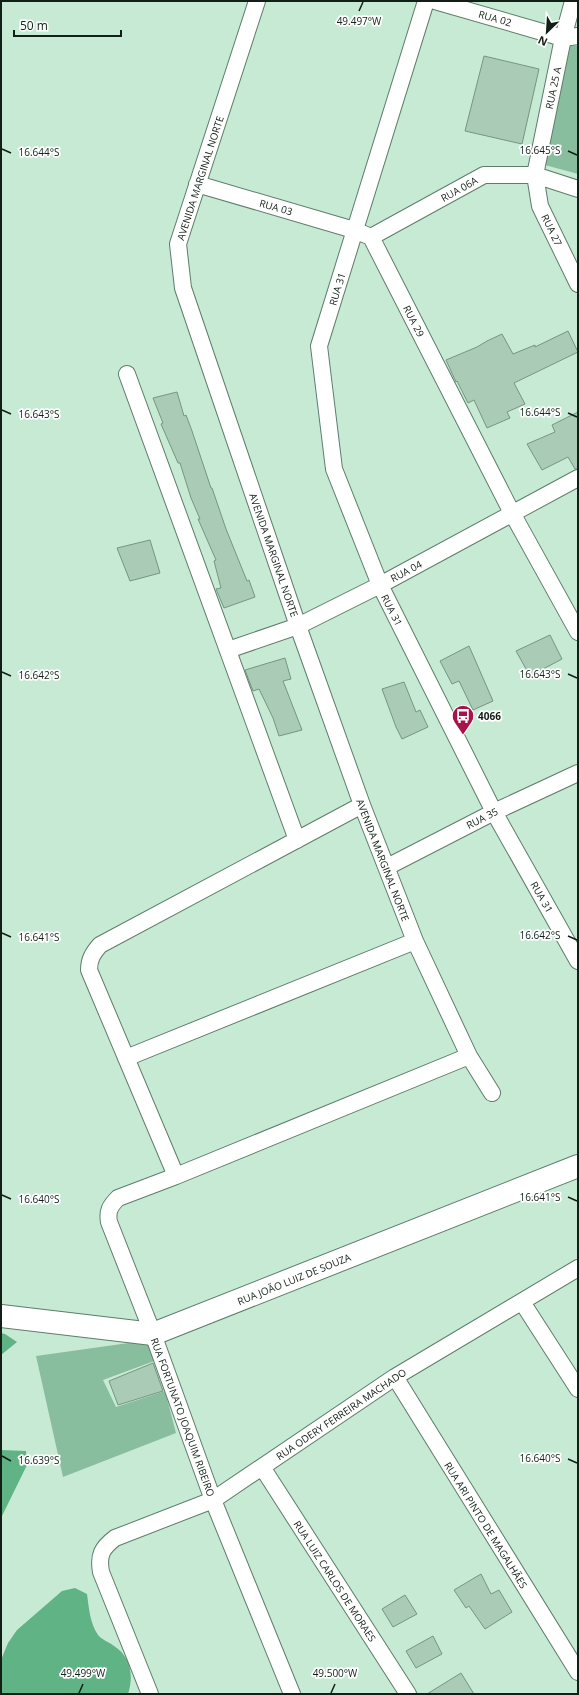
<svg xmlns="http://www.w3.org/2000/svg" width="579" height="1695" font-family="'Open Sans',sans-serif">
<style>
.green{fill:#88be9e}
.forest{fill:#5fb385}
.building{fill:#aaccb6;stroke:#759682}
.lines{fill:none;stroke-linecap:round;stroke-linejoin:round}
.street-casing{stroke:#5d7d6a;stroke-width:18}
.secondary-casing{stroke:#5d7d6a;stroke-width:24}
.street{stroke:#fff;stroke-width:16}
.secondary{stroke:#fff;stroke-width:22}
.ticks{fill:none;stroke:#121f17;stroke-width:1.5}
.labels{text-anchor:middle;dominant-baseline:central;stroke-width:3.5;stroke-linejoin:round;paint-order:stroke}
.street-label{font-size:10px;fill:#121f17;stroke:#fff}
.poi-label{font-size:10px;font-weight:bold;fill:#121f17;stroke:#fff;text-anchor:start}
.ticks-label{font-size:10px;text-anchor:middle;fill:#121f17;stroke:#fff;stroke-width:3.5;stroke-linejoin:round;paint-order:stroke}
</style>
<rect width="100%" height="100%" fill="#c7ead4"/>
<path class="green" d="M570,46H578V174L545,165Z
M150,1340L157,1360L103,1380L116,1407L165,1391L176,1433L63,1477L36,1356Z"/>
<path class="forest" d="M1,1333L5,1334L17,1342L1,1355Z
M1,1450L26,1451L27,1465L1,1518Z
M75,1588L87,1594C89,1609 90,1623 98,1635C102,1640 109,1642 114,1646C131,1657 134,1675 128,1694H1V1660L8,1643L17,1630L62,1591Z"/>
<path class="building" d="M484,56L539,69L522,144L465,131Z
M568,331L578,352L514,383L525,404L507,412L510,418L487,428L474,400L468,403L457,381L456,382L446,360L477,347L487,341L502,334L513,354L535,345V347Z
M177,392L184,416L186,415L192,431L211,488H212L226,529L247,581L249,580L255,597L224,608L216,589L221,588L214,561L216,560L198,519H200L191,498L180,463H178L161,424L163,423L153,398Z
M578,412V469H575L568,457L542,470L527,444L555,432L552,425Z
M150,540L160,573L130,581L117,548Z
M550,635L562,659L530,676L516,651Z
M469,646L493,701L473,710L459,681L452,684L440,661Z
M285,658L291,679L283,681L302,730L279,736L273,718L259,689L253,691L245,670Z
M404,682L416,712L420,710L428,727L402,739L396,727L382,689Z
M153,1363L163,1391L118,1405L109,1381Z
M481,1574L491,1594L499,1590L512,1612L485,1629L469,1606L466,1608L454,1590Z
M405,1595L417,1614L393,1627L382,1609Z
M433,1636L442,1654L416,1668L406,1651Z
M461,1673L474,1694H427Z"/>
<g class="lines">
<g class="street-casing">
<path id="street" d="M257,1L178,244L183,288L298,626L362,805L415,941L469,1056L492,1093
M426,1L319,346L334,469L380,585L494,812L578,961
M435,1L563,38L578,36
M573,1L563,38L535,175L540,206L578,284
M197,184L354,230L371,237L512,513L578,632
M371,237L484,175H535L578,189
M127,374L297,840
M228,650L298,626L380,585L578,478
M387,867L494,812L578,773
M126,1058L415,941
M176,1176L89,970C89,959 93,953 100,945L362,805
M522,1302L578,1389
M395,1377L578,1672
M262,1467L408,1694
M150,1694L101,1572C98,1555 102,1548 115,1538L213,1500L395,1377L578,1268
M292,1694L213,1500L153,1334L109,1222C107,1211 110,1206 118,1198L176,1176L469,1056"/>
</g>
<g class="secondary-casing">
<path id="secondary" d="M1,1316L153,1334L578,1166"/>
</g>
<use href="#street" class="street"/>
<use href="#secondary" class="secondary"/>
</g>
<path class="ticks" d="M359,11L363,2M2,149L11,153M568,151L577,155M2,410L11,414M568,413L577,417M2,672L11,676M568,674L577,678M2,933L11,937M568,936L577,940M2,1195L11,1199M568,1197L577,1201M2,1456L11,1461M568,1459L577,1463M79,1693L83,1684M331,1693L335,1684"/>
<defs>
<g id="bus-pin" transform="scale(1.15)"><path d="M0 17L-7.5 6A9.5 9.5 0 1 1 7.5 6Z" fill="#a81349" stroke="#fff"/><path d="M-5-6H5V4H4V6H2V4H-2V6H-4V4H-5ZM-3.5-4V0h7V-4ZM-3.5 1.2v1.5H-2V1.2ZM2 1.2v1.5H3.5V1.2Z" fill="#fff"/></g>
</defs>
<g fill-rule="evenodd">
<use href="#bus-pin" x="463" y="716"/>
</g>
<g class="labels">
<g class="street-label">
<text transform="translate(495 18) rotate(16)">RUA 02</text>
<text transform="translate(553 88) rotate(-78)">RUA 25 A</text>
<text transform="translate(200 178) rotate(-72)">AVENIDA MARGINAL NORTE</text>
<text transform="translate(459 189) rotate(-29)">RUA 06A</text>
<text transform="translate(276 207) rotate(16)">RUA 03</text>
<text transform="translate(552 230) rotate(64)">RUA 27</text>
<text transform="translate(337 289) rotate(-73)">RUA 31</text>
<text transform="translate(414 321) rotate(63)">RUA 29</text>
<text transform="translate(274 555) rotate(71)">AVENIDA MARGINAL NORTE</text>
<text transform="translate(406 571) rotate(-28)">RUA 04</text>
<text transform="translate(392 610) rotate(63)">RUA 31</text>
<text transform="translate(482 818) rotate(-27)">RUA 35</text>
<text transform="translate(383 860) rotate(69)">AVENIDA MARGINAL NORTE</text>
<text transform="translate(542 897) rotate(60)">RUA 31</text>
<text transform="translate(294 1279) rotate(-22)">RUA JOÃO LUIZ DE SOUZA</text>
<text transform="translate(341 1414) rotate(-34)">RUA ODERY FERREIRA MACHADO</text>
<text transform="translate(183 1417) rotate(70)">RUA FORTUNATO JOAQUIM RIBEIRO</text>
<text transform="translate(486 1525) rotate(58)">RUA ARI PINTO DE MAGALHÃES</text>
<text transform="translate(335 1581) rotate(57)">RUA LUIZ CARLOS DE MORAES</text>
</g>
<g class="poi-label">
<text x="478" y="716">4066</text>
</g>
</g>
<g class="ticks-label">
<text x="359" y="25">49.497°W</text>
<text x="540" y="154">16.645°S</text>
<text x="39" y="156">16.644°S</text>
<text x="540" y="416">16.644°S</text>
<text x="39" y="418">16.643°S</text>
<text x="540" y="678">16.643°S</text>
<text x="39" y="679">16.642°S</text>
<text x="540" y="939">16.642°S</text>
<text x="39" y="941">16.641°S</text>
<text x="540" y="1201">16.641°S</text>
<text x="39" y="1203">16.640°S</text>
<text x="540" y="1462">16.640°S</text>
<text x="39" y="1464">16.639°S</text>
<text x="83" y="1677">49.499°W</text>
<text x="335" y="1677">49.500°W</text>
</g>
<rect width="579" height="1695" fill="none" stroke="#121f17" stroke-width="4"/>
<g transform="translate(547 32) rotate(205)" stroke="#ffffff" stroke-width="3" paint-order="stroke">
<path d="M0-3L7 15L0 10L-7 15Z" fill="#121f17"/>
<text y="-6" font-size="11" font-weight="bold" text-anchor="middle" fill="#121f17">N</text>
</g>
<path d="M14 30v6h107v-6" fill="none" stroke="#121f17" stroke-width="2"/>
<text x="20" y="30" font-size="12" fill="#121f17" stroke="#ffffff" stroke-width="3" paint-order="stroke">50 m</text>
</svg>
